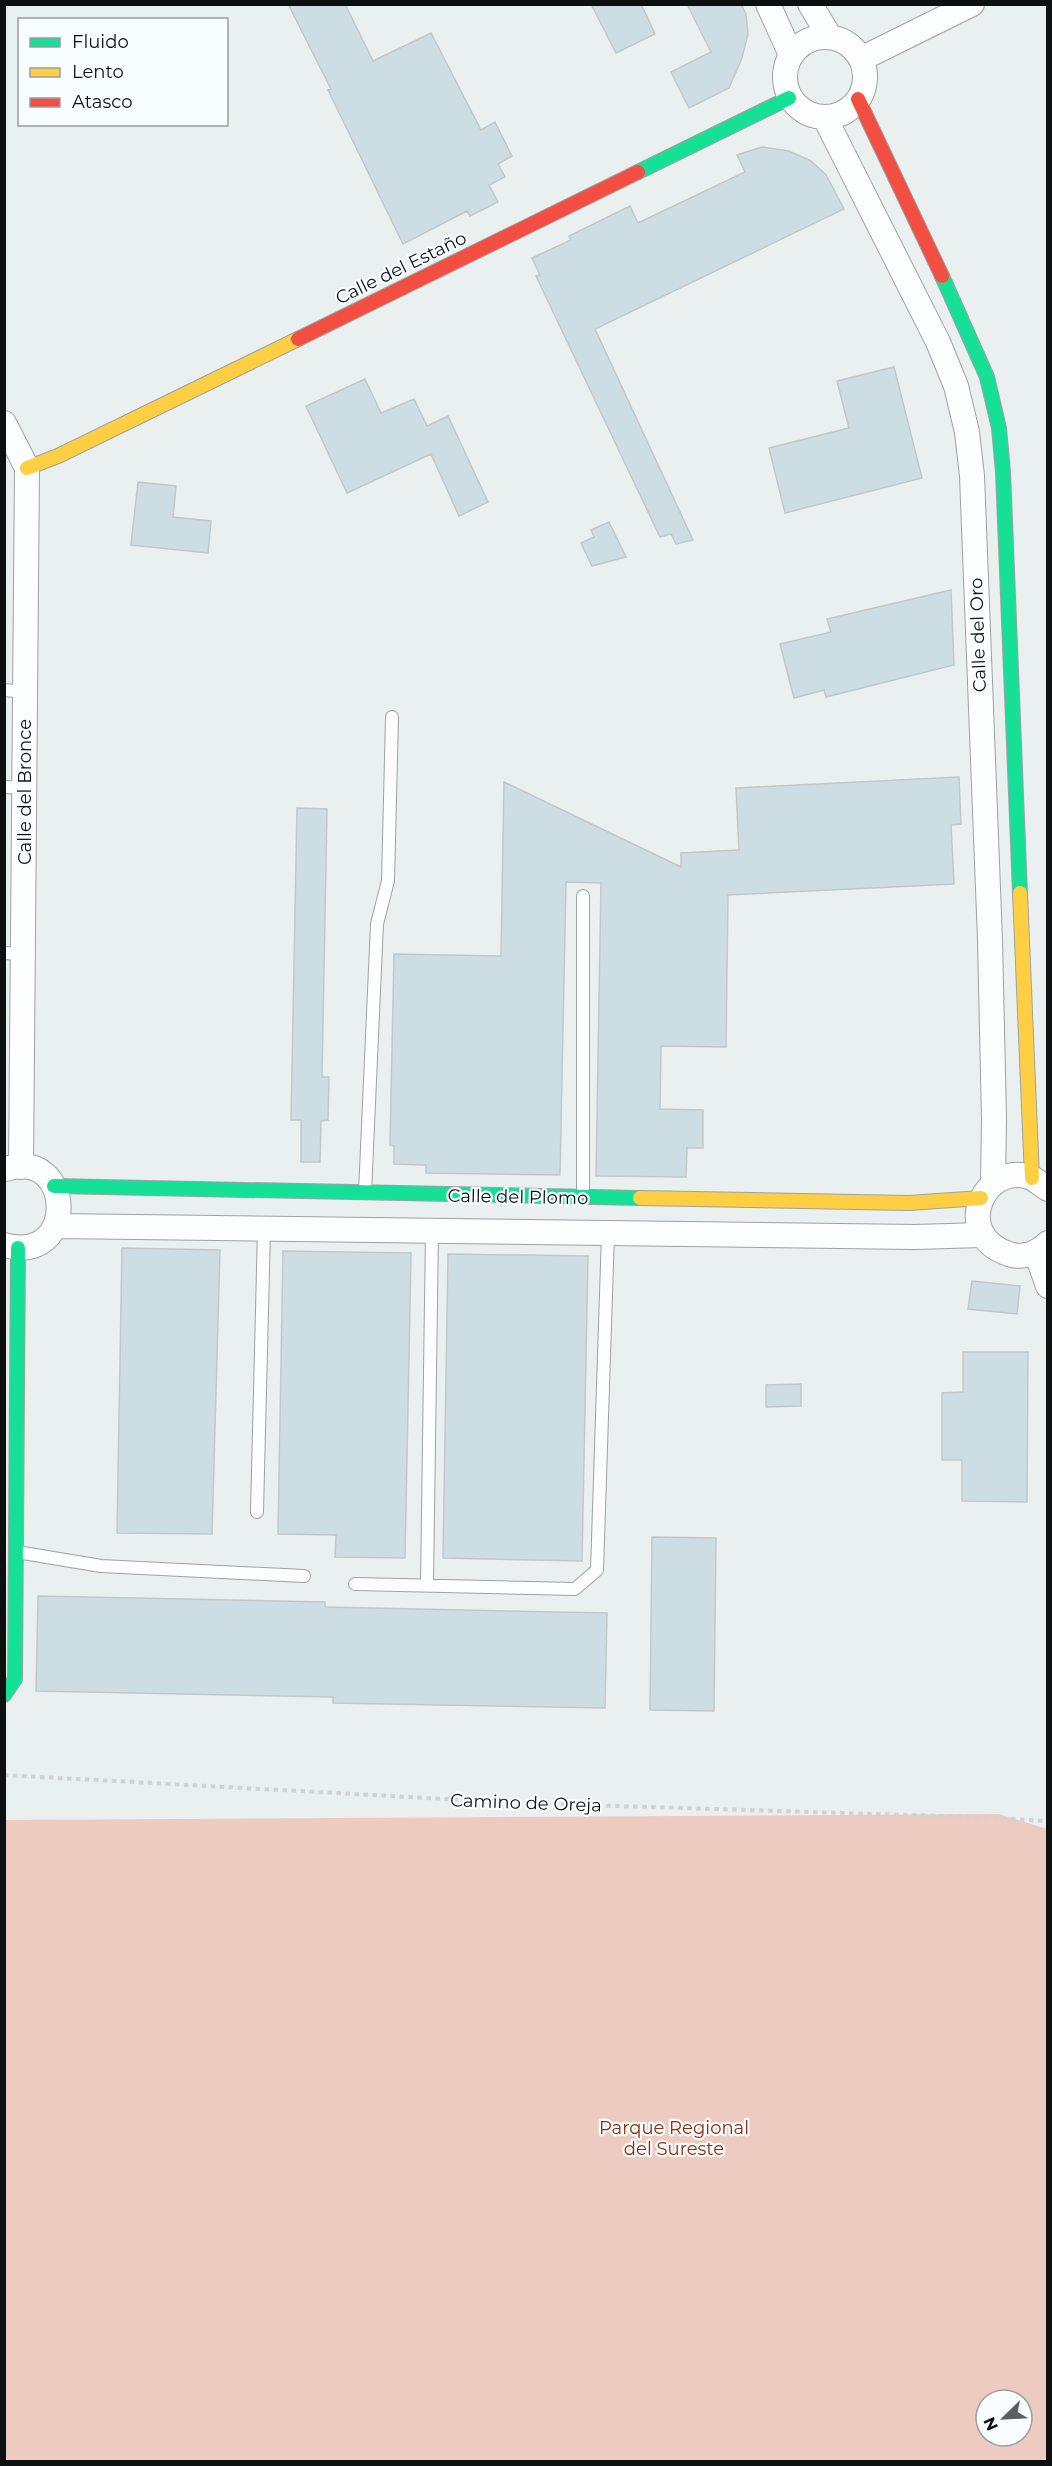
<svg xmlns="http://www.w3.org/2000/svg" width="1052" height="2466" font-family="Montserrat,sans-serif">
<style>
.green{fill:#eecbc0;fill-rule:evenodd}
.building{fill:#ccdee3;stroke:#c4c7c8;stroke-width:1.5}
.lines{fill:none;stroke-linecap:round;stroke-linejoin:round}
.lane-casing{stroke:#9ea2a3;stroke-width:14}
.street-casing{stroke:#9ea2a3;stroke-width:26}
.fast-casing{stroke:#9ea2a3;stroke-width:16}
.slow-casing{stroke:#9ea2a3;stroke-width:16}
.jam-casing{stroke:#9ea2a3;stroke-width:16}
.path{stroke:#d1d3d3;stroke-width:4;stroke-dasharray:4.5 4.5;stroke-linecap:butt}
.lane{stroke:#fcfdfd;stroke-width:12}
.street{stroke:#fcfdfd;stroke-width:24}
.fast{stroke:#16e098;stroke-width:14}
.slow{stroke:#ffcf43;stroke-width:14}
.jam{stroke:#f24e42;stroke-width:14}
.labels{text-anchor:middle;dominant-baseline:central;stroke-width:4.5;stroke-linejoin:round;paint-order:stroke}
.street-label{font-size:18px;fill:#0d1011;stroke:#f8fdff}
.park-label{font-size:18px;fill:#912c09;stroke:#f8fdff}
</style>
<rect width="100%" height="100%" fill="#eaeff0"/>
<path class="green" d="M999,1814L1047,1829V2461H5V1820ZM986,2400H1022V2436H986Z"/>
<path class="building" d="M288,4H345L373,61L431,33L481,130L495,122L512,156L498,164L505,177L489,185L498,202L470,216L467,211L403,244L328,90L331,89Z
M591,4H641L655,34L616,53Z
M687,4H741L746,14L748,34L742,58L729,88L689,108L671,72L711,52Z
M762,147L789,151L811,161L826,175L844,209L595,329L693,540L676,544L671,534L660,537L536,276L540,275L532,258L571,240L569,236L630,206L638,223L745,172L737,155Z
M894,367L922,478L785,513L769,448L849,428L837,381Z
M365,379L381,413L414,399L427,426L448,416L488,502L459,516L431,454L347,493L306,406Z
M138,482L176,486L173,517L211,521L208,553L131,545Z
M609,522L626,557L592,566L581,543L594,537L591,530Z
M951,590L954,665L826,697L824,690L794,698L780,644L831,632L827,619Z
M959,777L961,824L951,825L954,884L728,895L726,1047L661,1046L660,1109L703,1110V1148H687L686,1177L596,1176L601,883L566,882L560,1175L426,1173V1165L394,1164V1146L390,1145L394,954L501,956L504,782L681,867V853L739,850L736,788Z
M297,808L327,809L322,1077H329L328,1120L321,1121L320,1162H301V1120H291Z
M122,1248L220,1250L212,1534L117,1533Z
M283,1251L411,1253L405,1558L335,1557L336,1535L278,1534Z
M448,1254L588,1256L582,1561L443,1558Z
M972,1281L1020,1286L1017,1314L968,1309Z
M963,1352H1028L1027,1502L962,1501V1460H942V1393L963,1392Z
M801,1384V1406L766,1407V1385Z
M652,1537L716,1538L714,1711L650,1710Z
M38,1596L325,1602V1607L607,1613L605,1708L333,1703V1697L36,1691Z"/>
<g class="lines">
<g class="lane-casing">
<path id="lane" d="M4,690L25,692
M4,787L25,788
M583,896V1197
M4,953L23,954
M365,1193L377,924L388,881L392,717
M257,1512L264,1229
M17,1552L101,1566L304,1576
M355,1584L575,1589L597,1570L608,1233
M427,1584L432,1231"/>
</g>
<g class="street-casing">
<path id="street" d="M768,4L791,55
M810,4L830,37
M785 77a40 40 0 1 1 80 0a40 40 0 1 1-80 0Z
M861,59L972,4
M825,118L938,342L956,386L967,432L972,476L990,940L994,1119L993,1184
M4,423L27,468L21,1167
M1048,1189C1043,1186 1037,1181 1032,1178C986,1159 949,1234 1009,1254C1022,1259 1038,1253 1048,1243
M55,1226L915,1237L982,1235
M4,1245C79,1266 74,1147 6,1169
M1036,1252L1048,1286"/>
</g>
<g class="fast-casing">
<path id="fast" d="M638,172L789,98
M942,276L987,377L999,428L1003,472L1020,893
M54,1186L640,1198
M4,1695L15,1679L18,1248"/>
</g>
<g class="slow-casing">
<path id="slow" d="M27,468L58,456L298,339
M1020,893L1032,1178
M640,1198L909,1203L981,1198"/>
</g>
<g class="jam-casing">
<path id="jam" d="M858,99L942,276
M298,339L638,172"/>
</g>
<path class="path" d="M4,1775L520,1803L975,1817L1048,1821"/>
<use href="#lane" class="lane"/>
<use href="#street" class="street"/>
<use href="#fast" class="fast"/>
<use href="#slow" class="slow"/>
<use href="#jam" class="jam"/>
</g>
<g class="labels">
<g class="street-label">
<text transform="translate(401 268) rotate(-26)">Calle del Estaño</text>
<text transform="translate(978 635) rotate(-92)">Calle del Oro</text>
<text transform="translate(25 792) rotate(-90)">Calle del Bronce</text>
<text transform="translate(518 1197) rotate(1)">Calle del Plomo</text>
<text transform="translate(526 1803) rotate(2)">Camino de Oreja</text>
</g>
<g class="park-label">
<text x="674" y="2128">Parque Regional<tspan x="674" dy="21">del Sureste</tspan></text>
</g>
</g>
<rect width="1052" height="2466" fill="none" stroke="#0d1011" stroke-width="12"/>
<rect x="18" y="18" width="210" height="108" fill="#f8fdff" stroke="#9a9ea0" stroke-width="1.5"/>
<rect x="30" y="38" width="30" height="9" fill="#16e098" stroke="#9a9ea0" stroke-width="1.5"/>
<text x="72" y="48" font-size="18" fill="#0d1011">Fluido</text>
<rect x="30" y="68" width="30" height="9" fill="#ffcf43" stroke="#9a9ea0" stroke-width="1.5"/>
<text x="72" y="78" font-size="18" fill="#0d1011">Lento</text>
<rect x="30" y="98" width="30" height="9" fill="#f24e42" stroke="#9a9ea0" stroke-width="1.5"/>
<text x="72" y="108" font-size="18" fill="#0d1011">Atasco</text>
<g transform="translate(1004 2418) rotate(246)"><circle r="28" fill="#f8fdff" stroke="#9a9ea0" stroke-width="1.5"/>
<path d="M0-4.5L10 22L0 15L-10 22Z" fill="#5a5e5f"/>
<text y="-9" font-size="16" font-weight="bold" text-anchor="middle" fill="#0d1011">N</text>
</g>
</svg>
